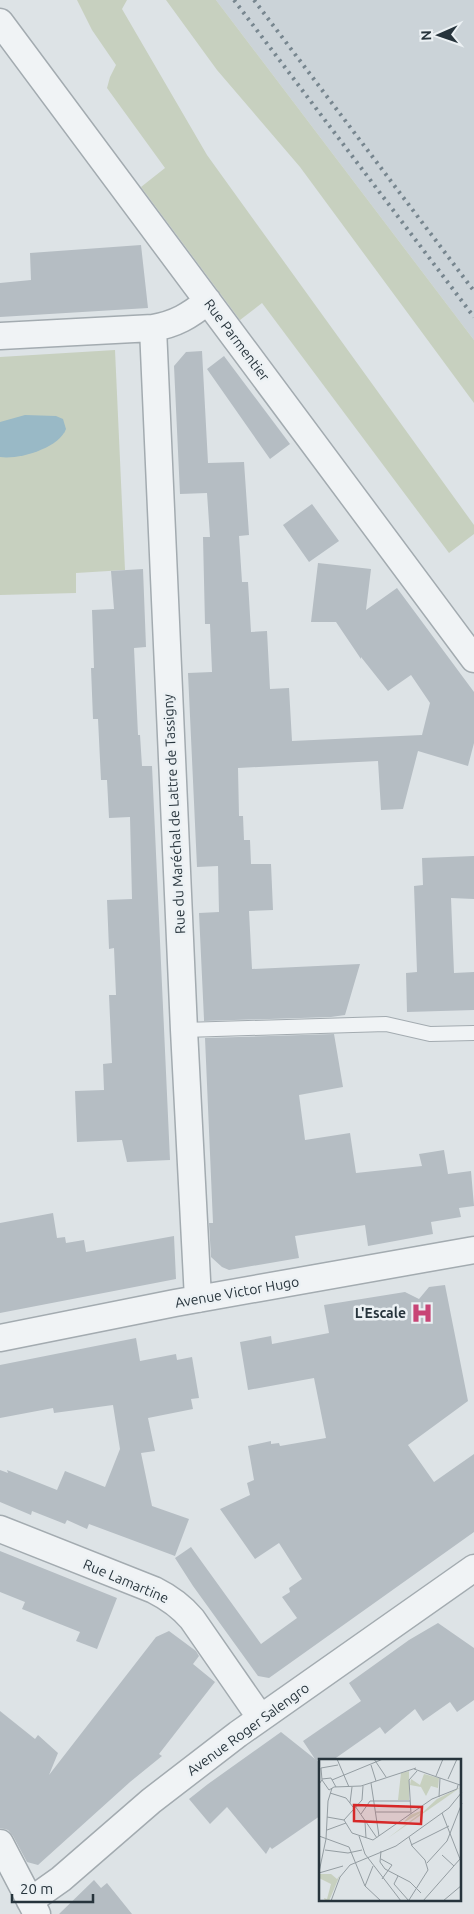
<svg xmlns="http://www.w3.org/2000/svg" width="474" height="1914" font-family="Ubuntu,sans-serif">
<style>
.built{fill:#cbd3d8}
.green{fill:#c7d0bf}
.water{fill:#99b9c6}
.building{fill:#b5bdc3}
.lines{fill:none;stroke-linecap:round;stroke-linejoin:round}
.lane-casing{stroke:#a3abb0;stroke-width:16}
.street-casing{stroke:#a3abb0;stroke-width:29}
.lane{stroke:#f0f3f5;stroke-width:14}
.street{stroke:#f0f3f5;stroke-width:26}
.rail{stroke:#77868f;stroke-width:4;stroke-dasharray:2.5 5;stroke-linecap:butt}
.labels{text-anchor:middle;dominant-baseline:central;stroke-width:5;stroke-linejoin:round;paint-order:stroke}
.street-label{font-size:14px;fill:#27343c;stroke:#ecf1f4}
.poi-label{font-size:14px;font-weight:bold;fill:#27343c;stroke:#ecf1f4;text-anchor:end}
.inset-road{fill:none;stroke:#949da2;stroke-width:1}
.view{fill:#d62828;fill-opacity:0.15;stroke:#d62828;stroke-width:2.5}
.inset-edge{fill:none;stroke:#27343c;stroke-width:2.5}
</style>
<rect width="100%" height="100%" fill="#dde3e6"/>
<path class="built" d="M216,0H474V340Z"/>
<path class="green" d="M77,0H127L122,9L207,155L474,525V534L449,553L262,303L240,320L141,187L165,168L107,88L110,77L116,65L92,30Z
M166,0H216L474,340V403L300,167L217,70Z
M115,350L125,570L76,573V593L0,595V357Z"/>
<path class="water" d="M25,415L56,416L63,419L66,429C59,448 19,460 0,457V422Z"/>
<path class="building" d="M141,245L148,308L0,317V283L31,280L30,253Z
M202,351L208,463L244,462L249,535L239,536L242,582H248L251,632L267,631L270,689L289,688L292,741L422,735L430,703L411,675L388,691L361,657V659L336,622H311L318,563L371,569L366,610L397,588L474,692V743L468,766L418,751L403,809L381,810L378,761L238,768L239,816H243L244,840H250L251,864H271L273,910L249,911L252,969L360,964L345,1015L331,1017L204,1021V1019L199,913L219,912L218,866L197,867L188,673L212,672L210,624H205L203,537H210L207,493L180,494L174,366L186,352Z
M224,356L290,444L270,459L207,369Z
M312,504L339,541L309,562L283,525Z
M143,569L146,647L134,648L138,735H140L142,766H152L170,1160L127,1162L122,1140L77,1142L75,1091L104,1090L103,1064L112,1063L109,995H116L114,948L109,949L107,900L132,899L130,817L109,818L107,780H101L98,719H93L91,668H94L92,610L114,609L111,571Z
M474,856V899L451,898L454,973L474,972V1010L407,1012L406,973L417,972L414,886L423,885L422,858Z
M334,1034L343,1087L299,1095L305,1140L350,1133L356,1173L422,1166L419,1154L444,1150L448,1174L471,1171L474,1206L459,1208L461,1217L431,1222L433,1234L368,1246L365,1225L295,1236L299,1258L229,1270L222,1267L211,1257L209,1223H213L205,1038Z
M53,1213L57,1238L65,1237L66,1243L84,1240L86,1252L174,1236L176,1279L0,1313V1223Z
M445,1285L468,1401L408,1445L434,1482L474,1454V1532L269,1678L258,1676L193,1586L175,1558L191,1547L261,1644L297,1618L282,1597L290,1592L289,1588L302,1579L279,1543L255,1559L220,1509L250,1495L247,1483L254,1480L248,1446L271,1441V1444L279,1443L280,1446L326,1438L314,1378L248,1390L240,1342L271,1336L272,1344L329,1333L324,1305L405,1292L419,1299L429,1287Z
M136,1338L140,1361L176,1354L177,1360L192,1357L199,1398L191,1399L193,1409L148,1418L155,1451L141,1453L152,1506L189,1519L175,1556L89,1524L87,1529L67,1520L65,1524L32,1511L31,1515L0,1502V1470L8,1473L7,1470L57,1490L65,1471L105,1487L120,1449L113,1405L54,1413L53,1408L0,1418V1365Z
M0,1551L117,1598L97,1649L76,1641L80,1632L22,1609L25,1602L0,1592Z
M438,1623L474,1648V1700L457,1712L450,1702L423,1721L415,1709L385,1734L380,1727L333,1760H317L320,1763V1816L272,1849L270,1847L266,1854L227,1807L210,1824L189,1799L208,1784L281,1732L315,1759L303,1741L361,1701L349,1683L409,1640Z
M169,1631L196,1651L199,1656L193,1664L215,1682L159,1754L162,1756L130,1782L38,1865L27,1862L13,1836L8,1830L0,1828V1711L35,1739L38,1735L58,1753L49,1775L156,1637Z
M94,1880L101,1888L107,1883L132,1914H59Z"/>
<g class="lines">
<g class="lane-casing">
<path id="lane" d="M184,1030L386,1024L430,1034L474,1033"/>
</g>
<g class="street-casing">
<path id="street" d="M0,22L474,659
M153,328L184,1030L198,1299
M0,336L153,328C176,324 189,316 208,301
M0,1338L175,1303L474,1250
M0,1529L154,1590C170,1598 181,1606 192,1619L260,1717
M0,1843L37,1914
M30,1901L61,1879L151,1801L238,1734L474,1568"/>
</g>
<use href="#lane" class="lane"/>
<use href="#street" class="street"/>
<path class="rail" d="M234,0L474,317
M254,0L474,291"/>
</g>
<defs>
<g id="hospital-bare" transform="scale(1.725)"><path d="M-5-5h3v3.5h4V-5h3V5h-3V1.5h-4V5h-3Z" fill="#c84576" stroke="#ecf1f4" stroke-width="2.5" paint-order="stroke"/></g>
</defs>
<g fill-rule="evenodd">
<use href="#hospital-bare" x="422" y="1313"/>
</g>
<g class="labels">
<g class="street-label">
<text transform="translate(237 340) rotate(53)">Rue Parmentier</text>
<text transform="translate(174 814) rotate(-93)">Rue du Maréchal de Lattre de Tassigny</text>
<text transform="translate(237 1292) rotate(-10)">Avenue Victor Hugo</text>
<text transform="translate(126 1581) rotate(23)">Rue Lamartine</text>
<text transform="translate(248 1729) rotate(-36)">Avenue Roger Salengro</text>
</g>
<g class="poi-label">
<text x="406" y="1313">L'Escale</text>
</g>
</g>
<g transform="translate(319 1759)">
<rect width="142" height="142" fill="#dde3e6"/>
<path d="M90,12V41H79L82,14ZM105,15L120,19L119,29L112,27L107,37L102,28L91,26L92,20L101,26ZM142,28L122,42L69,79L103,53L84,64L91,56L104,51V53L118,40ZM0,115H12L18,120L21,116L10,142H6L5,139L8,140L12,125L0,119Z" fill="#c7d0bf"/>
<path class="inset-road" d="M18,0L30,28M55,0L67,18M52,6L57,22M95,10L141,26M117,17L124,0M3,20L12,19L17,28M129,20L138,0M3,21L10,31L15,28L42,27L97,9M13,21L64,0M52,24L60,77M0,25L3,21L2,9L19,6M11,34L27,39L34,48M120,38L121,19M31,44L33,28M36,47L58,79M57,53H91M123,54L141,100M42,55L51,42H91M92,55L90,21L98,12M8,58L25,61M25,61L33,74L54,81L113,40L138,30L139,26M25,61L43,41L44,27M46,63L47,79M8,71L27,64M0,77L30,88L46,127L62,142M40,77L46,95L82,142M7,80L9,42L13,29M92,86L130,67M6,91L29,94L43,91M62,92L61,103L66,110L91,123L102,134M123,96L135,107M62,100L73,106L63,120M108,104L128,82L143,44M0,113L7,80M0,114L24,107M79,117L75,125L90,142M46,127L54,107M90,141L109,111L106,101L93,87L90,78M12,142L21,118L31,106L77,87L130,49L143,33M104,142L141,100M124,142L143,126"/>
<path class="view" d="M35,46L103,48L102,65L35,62Z"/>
<rect width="142" height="142" class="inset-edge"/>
</g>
<g transform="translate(439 35) rotate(268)" stroke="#ecf1f4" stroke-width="4" paint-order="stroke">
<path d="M0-4L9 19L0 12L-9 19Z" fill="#27343c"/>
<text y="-8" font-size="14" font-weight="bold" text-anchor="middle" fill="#27343c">N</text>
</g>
<path d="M12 1894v8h81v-8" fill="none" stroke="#27343c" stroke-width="2.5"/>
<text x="20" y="1894" font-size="15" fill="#27343c" stroke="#ecf1f4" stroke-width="4" paint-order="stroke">20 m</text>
</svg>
